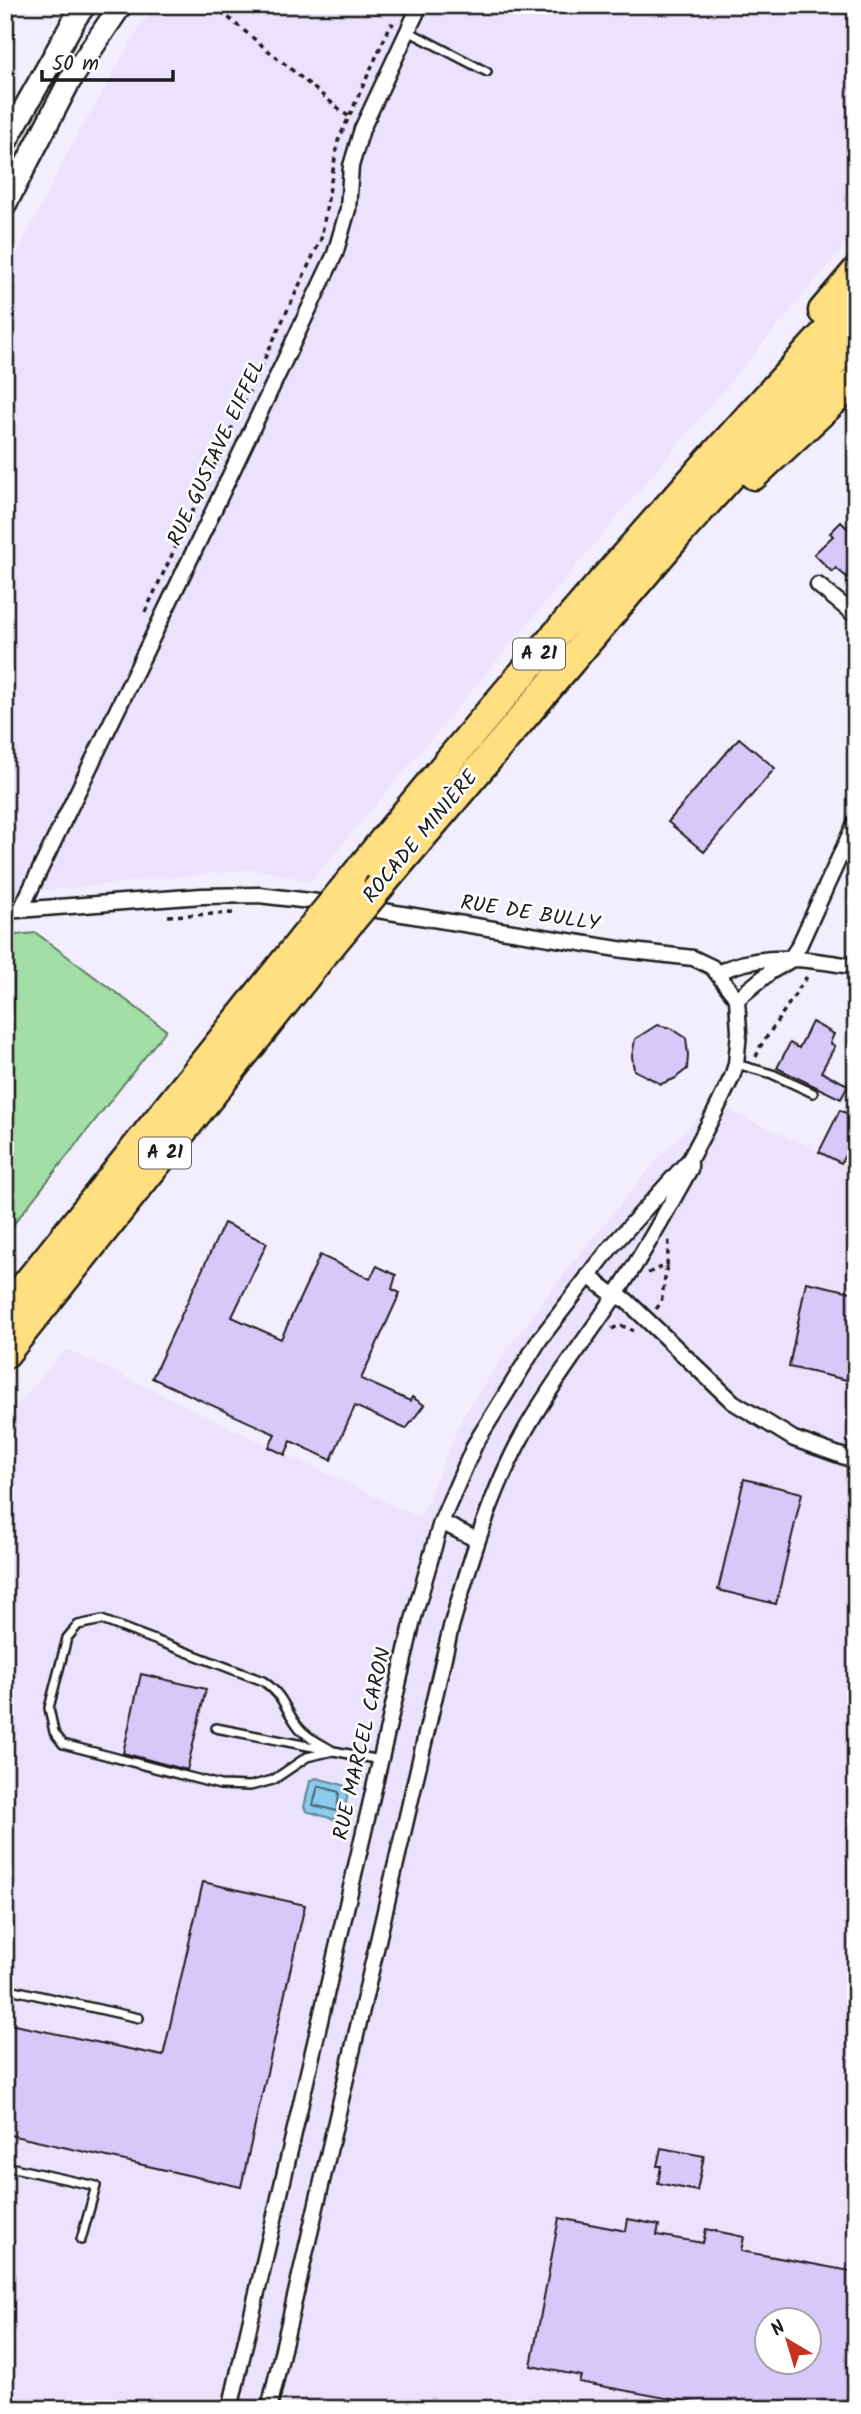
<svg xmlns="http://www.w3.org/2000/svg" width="861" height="2414" font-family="Kalam,sans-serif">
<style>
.built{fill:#ebe3fd;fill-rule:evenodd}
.green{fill:#a2dea5;stroke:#5f7d60;stroke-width:2}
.water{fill:#8ccbed;stroke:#5f8599;stroke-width:2}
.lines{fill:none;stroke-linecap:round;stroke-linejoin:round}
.shore{stroke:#496270;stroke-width:2}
.building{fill:#d7c8fa;stroke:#1c1c1c;stroke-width:2;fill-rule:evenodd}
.service-casing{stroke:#1c1c1c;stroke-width:12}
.minor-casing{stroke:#1c1c1c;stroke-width:19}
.secondary-casing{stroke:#1c1c1c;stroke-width:26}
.motorway-casing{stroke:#1c1c1c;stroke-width:33}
.path{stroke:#1c1c1c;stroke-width:3.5;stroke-dasharray:5 5;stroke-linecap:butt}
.service{stroke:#fff;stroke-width:7}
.minor{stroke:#fff;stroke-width:14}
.secondary{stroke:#fff;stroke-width:21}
.motorway{stroke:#ffdf80;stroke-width:28}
.motorway-bridge-casing{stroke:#1c1c1c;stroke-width:33;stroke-linecap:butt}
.motorway-bridge{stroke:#ffdf80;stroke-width:28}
.labels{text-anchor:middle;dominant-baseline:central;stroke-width:5;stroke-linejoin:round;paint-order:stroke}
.shield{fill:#fff;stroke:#606060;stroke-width:2}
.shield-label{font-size:19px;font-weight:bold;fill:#1c1c1c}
.street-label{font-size:21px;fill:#1c1c1c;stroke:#fff}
</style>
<rect width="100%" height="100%" fill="#f3eefe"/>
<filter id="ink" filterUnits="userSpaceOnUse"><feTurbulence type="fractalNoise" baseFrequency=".0143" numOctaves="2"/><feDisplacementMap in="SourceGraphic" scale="14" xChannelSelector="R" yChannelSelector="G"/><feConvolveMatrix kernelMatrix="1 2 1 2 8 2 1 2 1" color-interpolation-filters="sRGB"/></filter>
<g filter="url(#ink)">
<path class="built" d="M158,5H856V232L311,882L255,869L5,895V278L67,154L143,21Z
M712,1103L856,1168V2409H5V1419L66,1349L420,1518L463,1416L507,1350L567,1269L656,1161ZM766,2320H808V2362H766Z"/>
<path class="green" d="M36,933L166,1030L5,1235V936Z"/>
<path class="water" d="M316,1778L343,1785L348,1791L344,1818L340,1821L306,1811L304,1807L310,1781Z"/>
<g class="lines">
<path class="shore" d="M318,1786L339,1792L337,1811L313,1805Z"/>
</g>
<path class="building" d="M841,522L856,537V585L836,568L832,572L814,554L833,536L830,533Z
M739,738L775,768L704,852L668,822Z
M812,1022L834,1034L830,1043L835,1046L821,1072L848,1085L841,1099L777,1068L790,1043L799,1048Z
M657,1025L671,1028L686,1038L688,1055L687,1069L674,1079L661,1084L634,1070L632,1056L635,1039Z
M840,1110L856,1118V1133L841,1163L819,1152Z
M224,1223L267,1243L232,1317L281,1339L320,1255L370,1279L377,1266L396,1275L392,1289L400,1293L361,1379L410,1401L412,1397L424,1405L406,1429L355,1406L331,1460L291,1441L285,1455L269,1447L275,1434L152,1378Z
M806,1282L856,1293V1337L847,1380L789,1367Z
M744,1479L802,1493L776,1604L718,1590Z
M141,1674L206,1689L187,1770L123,1753Z
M203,1882L305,1905L241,2187L5,2134V2023L163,2056Z
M661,2148L704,2156L697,2191L658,2183L661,2166H657Z
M559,2218L626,2231L628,2219L659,2225L657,2235L703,2243L706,2229L744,2237L741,2251L856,2272V2409H704V2405L579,2382L581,2376L531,2366ZM766,2320H808V2362H766Z"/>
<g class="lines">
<g class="service-casing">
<path id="service" d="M408,31L487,72
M736,1064L772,1074L813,1093
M102,1620L263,1681C284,1696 283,1706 297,1725C305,1737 321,1743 333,1751L307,1757L273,1780L250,1786L220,1785L63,1744L54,1732L49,1708L67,1638L78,1625Z
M216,1728L380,1760
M5,1988L139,2018
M5,2166L96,2186L81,2240"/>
</g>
<g class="minor-casing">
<path id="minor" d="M818,585L856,616
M359,907L624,950L693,958L712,967L737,999
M21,909L207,524L335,254L348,209L351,166L362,129L420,5
M5,911L202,896L259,895L335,904
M718,973C760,951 811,959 856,967
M737,999L770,972L789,961L799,946L856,821
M588,1276L615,1296L626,1300L733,1402L794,1439L856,1461
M441,1522L477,1540
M230,2409L413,1620L441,1522L475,1444L540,1339L611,1247L690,1159L715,1112L732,1077L736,1064L739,1032L737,999
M269,2409L451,1627C471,1559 491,1491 526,1429C555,1377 594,1330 626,1279C649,1244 669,1206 690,1169V1163"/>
</g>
<g class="secondary-casing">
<path id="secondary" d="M5,143L76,17L85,5
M5,205L69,82L121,5"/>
</g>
<g class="motorway-casing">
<path id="motorway" d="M823,311L856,272
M754,475L856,380
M350,882C511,681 681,489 856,300
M380,886L681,531L856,337
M5,1311L303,939
M5,1354L325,952"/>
</g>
<path class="path" d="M213,5L349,117
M145,612L321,239L338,141L391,24L394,25
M168,916L234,913
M756,1057L760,1047L808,975
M648,1273L667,1265L669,1240
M656,1309L661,1303L667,1265
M612,1329L620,1325L634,1331"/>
<use href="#service" class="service"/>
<use href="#minor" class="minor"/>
<use href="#secondary" class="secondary"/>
<use href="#motorway" class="motorway"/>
<g class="motorway-bridge-casing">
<path id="motorway-bridge" d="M303,939L350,882
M325,952L380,886"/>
</g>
<use href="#motorway-bridge" class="motorway-bridge"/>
</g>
</g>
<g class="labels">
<g class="shield">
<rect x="513" y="638.5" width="52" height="31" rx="5"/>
<rect x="139" y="1137.5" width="52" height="31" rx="5"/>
</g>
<g class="shield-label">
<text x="539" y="654">A 21</text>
<text x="165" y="1153">A 21</text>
</g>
<g class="street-label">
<text transform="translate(217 453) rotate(-65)">RUE GUSTAVE EIFFEL</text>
<text transform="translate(421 837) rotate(-50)">ROCADE MINIÈRE</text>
<text transform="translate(530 914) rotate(9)">RUE DE BULLY</text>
<text transform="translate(363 1744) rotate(-77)">RUE MARCEL CARON</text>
</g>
</g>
<rect width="861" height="2414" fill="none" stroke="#fff" stroke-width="28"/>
<rect x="14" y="14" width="833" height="2386" fill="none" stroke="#1c1c1c" stroke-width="2.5" filter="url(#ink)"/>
<g transform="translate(788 2341) rotate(322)"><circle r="33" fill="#ffffff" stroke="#a4a4a4" stroke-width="2"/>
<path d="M0-5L12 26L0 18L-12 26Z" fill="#c8321e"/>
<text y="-10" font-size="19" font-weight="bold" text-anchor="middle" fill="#1c1c1c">N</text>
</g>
<path d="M42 70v10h131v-10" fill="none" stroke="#1c1c1c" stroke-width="3.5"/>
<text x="52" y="70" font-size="21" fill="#1c1c1c" stroke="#ffffff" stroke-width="5" paint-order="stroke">50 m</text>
</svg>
